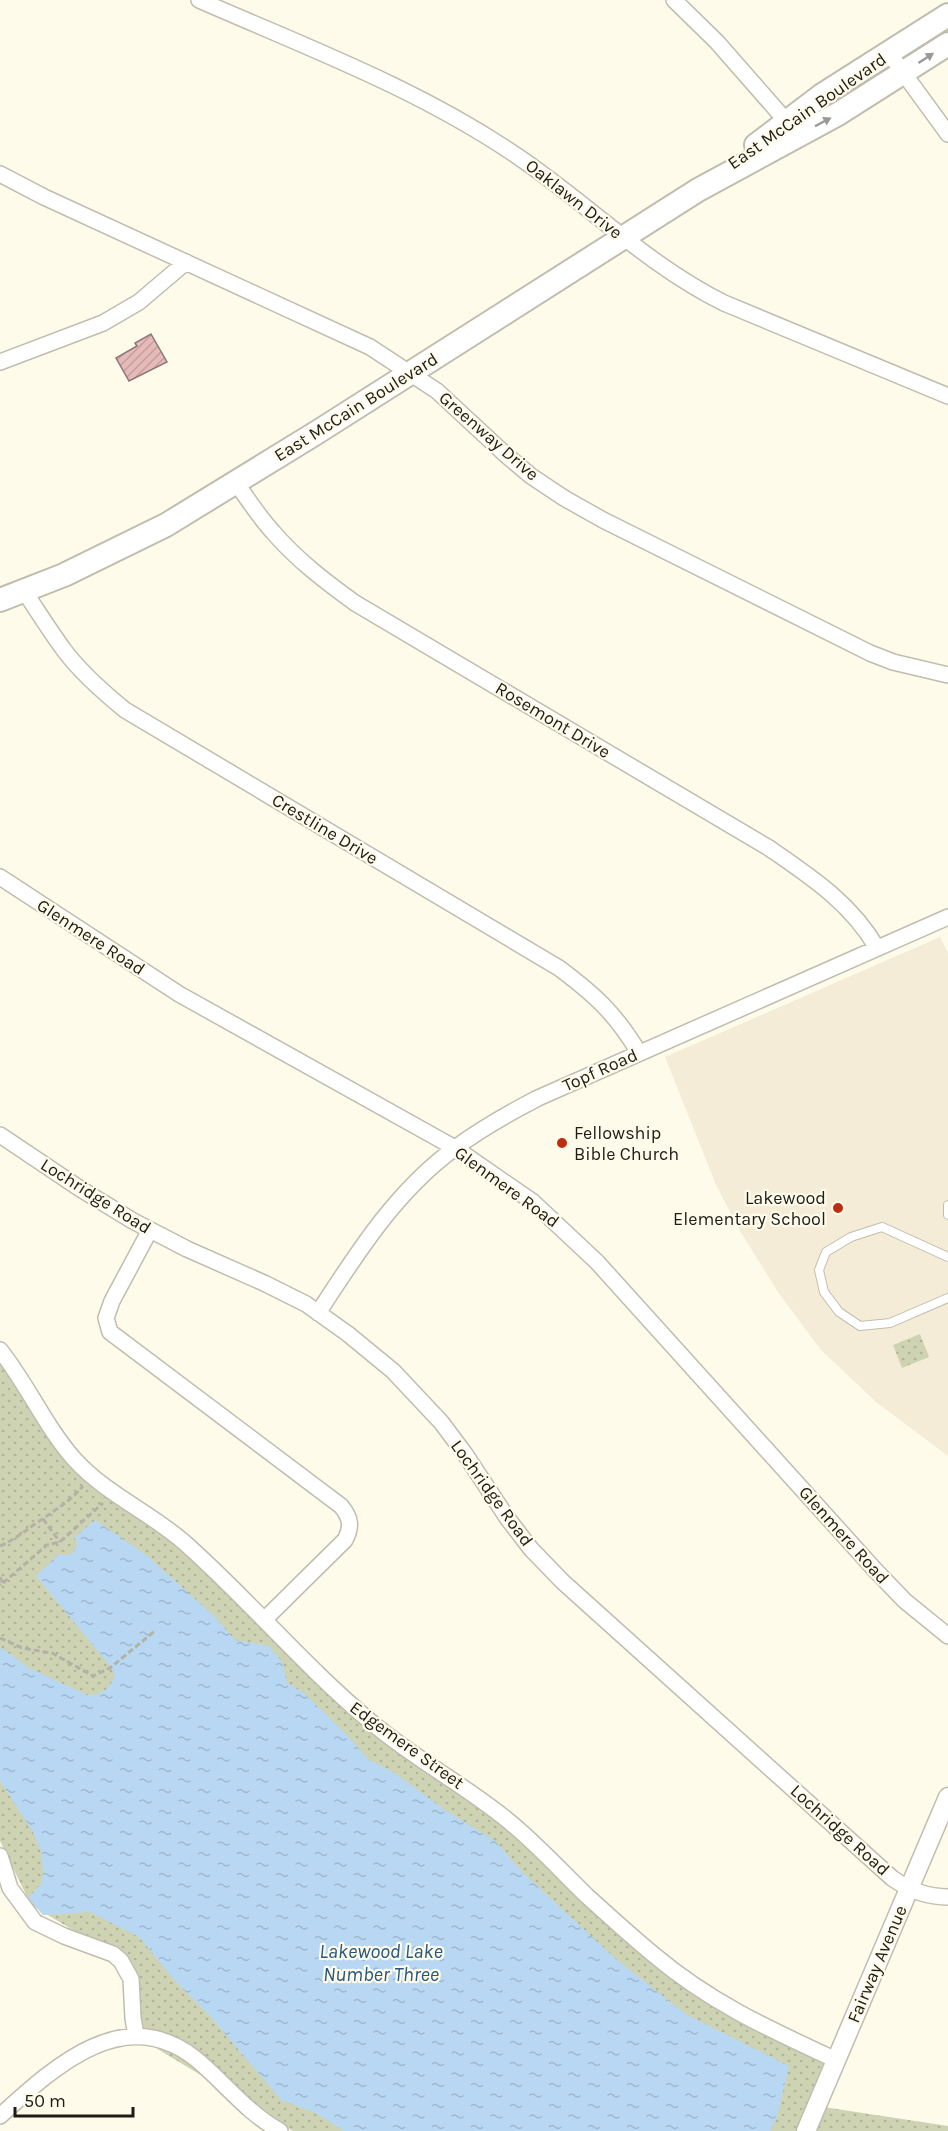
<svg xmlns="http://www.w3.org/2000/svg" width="948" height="2131" font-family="Karla,sans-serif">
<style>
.education{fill:#f4ecd6}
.park{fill:url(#park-dots)}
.water{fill:url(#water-ripples)}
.building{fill:url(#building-hatch);stroke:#8a7878;stroke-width:1.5}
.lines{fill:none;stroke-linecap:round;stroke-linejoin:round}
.service-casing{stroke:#c1bdae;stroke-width:10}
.minor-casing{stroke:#c1bdae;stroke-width:18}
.tertiary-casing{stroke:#c1bdae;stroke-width:21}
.primary-casing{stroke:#c1bdae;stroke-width:26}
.path{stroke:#b4b2a5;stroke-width:3;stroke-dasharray:6 3;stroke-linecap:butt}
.service{stroke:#fff;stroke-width:8}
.minor{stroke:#fff;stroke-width:15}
.tertiary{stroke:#fff;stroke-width:18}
.primary{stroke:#fff;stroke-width:22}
.oneway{fill:#9a9997}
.poi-dot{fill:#ba2e12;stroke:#fefbea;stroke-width:2}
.labels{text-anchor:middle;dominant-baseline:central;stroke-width:4.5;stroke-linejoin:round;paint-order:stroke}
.street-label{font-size:18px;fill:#1e1c17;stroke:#fefbea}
.poi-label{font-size:18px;fill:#1e1c17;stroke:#fefbea;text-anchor:start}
.water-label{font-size:20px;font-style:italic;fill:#27577c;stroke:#fefbea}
</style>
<defs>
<pattern id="park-dots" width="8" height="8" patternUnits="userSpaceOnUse" patternTransform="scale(1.5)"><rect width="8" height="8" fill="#ced4b3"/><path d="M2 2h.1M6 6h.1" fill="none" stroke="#b0b599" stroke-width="1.8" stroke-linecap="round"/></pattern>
<pattern id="water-ripples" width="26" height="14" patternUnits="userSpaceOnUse" patternTransform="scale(1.5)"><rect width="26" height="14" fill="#b7d7f2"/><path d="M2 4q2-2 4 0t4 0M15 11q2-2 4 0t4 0" fill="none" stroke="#9db8cf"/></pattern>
<pattern id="building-hatch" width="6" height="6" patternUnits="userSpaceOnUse" patternTransform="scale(1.5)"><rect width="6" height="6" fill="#e5bab8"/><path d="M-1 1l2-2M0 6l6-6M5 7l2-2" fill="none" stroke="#c49f9d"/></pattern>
</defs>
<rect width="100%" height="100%" fill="#fefbea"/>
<path class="education" d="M940,937L948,953V1456L876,1402L820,1349L778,1292L740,1231L716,1185L665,1057Z"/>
<path class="park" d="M920,1334L929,1357L902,1368L893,1345Z
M0,1351L76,1460L154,1519L337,1693L479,1797L655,1955L757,2024L836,2060L817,2106L948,2126V2131H293L136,2036L131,1979L113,1954L31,1905L0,1841Z"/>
<path class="water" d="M95,1520L146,1555L213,1615L235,1640L269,1646L282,1662L287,1683L304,1693L344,1732L369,1760L393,1772L445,1810L495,1841L521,1871L617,1960L687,2015L789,2066L777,2117L770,2131H344L316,2113L281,2100L210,2016L176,1982L139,1937L90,1912L43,1915L28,1898L41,1884L43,1873L41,1851L33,1832L0,1781V1647L29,1668L87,1695C102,1696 109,1689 115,1676L111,1667L36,1576L59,1554C71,1557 76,1553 77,1542L74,1538Z"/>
<path class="building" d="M151,334L167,362L129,381L116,358L137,346L135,343Z"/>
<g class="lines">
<g class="service-casing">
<path id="service" d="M948,1205V1215
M948,1257L882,1227L851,1237L826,1252L819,1270L824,1292L839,1312L860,1326L890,1323L948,1298"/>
</g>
<g class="minor-casing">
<path id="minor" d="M199,0C306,47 419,89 517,156C587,203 647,265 724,303L948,396
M674,0L717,42L787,122
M889,53L948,134
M0,174L44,197L370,347L437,391L506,455L531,476L564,498L603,520L870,653L893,662L948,675
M0,362L103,323L139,302L186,262
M236,483C248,499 259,517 273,532C297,560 326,582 355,603L769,848C811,877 851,903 877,948
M24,591C37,610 50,631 64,650C81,673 103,692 125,710L559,968C595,995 616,1014 639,1053
M0,877L179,994L455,1148L533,1202L597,1262L876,1571L905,1601L948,1636
M0,1135L79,1188L133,1221L187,1249L264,1283L306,1304L348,1334L393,1371L441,1422L465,1454L508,1519L531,1549L563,1582L892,1878C909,1890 927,1897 948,1897
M150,1230L112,1301L106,1318L110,1332L341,1506C351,1518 352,1527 345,1540L265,1619
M318,1313C357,1253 396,1191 455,1148C481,1129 509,1113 538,1098L948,917
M0,1350C28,1385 46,1428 75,1460C107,1495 152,1513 186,1544C250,1601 305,1667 371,1722C413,1758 463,1784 506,1819C535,1842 560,1870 587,1896C609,1916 631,1936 654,1955C711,2003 769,2029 836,2060
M0,1856L10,1888L35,1922L64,1936L113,1954L121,1961L131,1979L133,2018L136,2036
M0,2116C53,2068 124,2001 196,2059C225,2083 246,2112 280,2131"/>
</g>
<g class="tertiary-casing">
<path id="tertiary" d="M806,2131L948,1797"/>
</g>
<g class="primary-casing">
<path id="primary" d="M756,145L822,95L948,15
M0,600L64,575L166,525L316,433L698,190L838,114L948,44"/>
</g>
<path class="path" d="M43,1519L60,1542
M0,1546C16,1539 27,1529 41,1520C58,1508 69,1502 83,1486
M0,1577L3,1583L0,1585
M3,1583L47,1545L60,1542L103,1503
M0,1638L22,1648L52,1653L93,1676L110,1668L156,1630"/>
<use href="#service" class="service"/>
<use href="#minor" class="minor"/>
<use href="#tertiary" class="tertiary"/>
<use href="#primary" class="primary"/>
</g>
<defs><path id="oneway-solid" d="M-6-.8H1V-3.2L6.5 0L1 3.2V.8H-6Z" transform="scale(1.5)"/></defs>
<g class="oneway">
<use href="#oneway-solid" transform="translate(926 58) rotate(-33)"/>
<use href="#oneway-solid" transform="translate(823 122) rotate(-28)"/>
</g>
<g class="poi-dot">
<circle cx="562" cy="1143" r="6"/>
<circle cx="838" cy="1208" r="6"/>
</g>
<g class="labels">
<g class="street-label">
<text transform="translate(807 111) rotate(-35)">East McCain Boulevard</text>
<text transform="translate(574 199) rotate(38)">Oaklawn Drive</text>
<text transform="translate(356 407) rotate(-32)">East McCain Boulevard</text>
<text transform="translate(489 436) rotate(41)">Greenway Drive</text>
<text transform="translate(553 720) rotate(31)">Rosemont Drive</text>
<text transform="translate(325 829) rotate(31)">Crestline Drive</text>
<text transform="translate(91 937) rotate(33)">Glenmere Road</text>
<text transform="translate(600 1070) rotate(-24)">Topf Road</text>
<text transform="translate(507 1187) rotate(36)">Glenmere Road</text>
<text transform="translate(96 1196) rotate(32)">Lochridge Road</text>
<text transform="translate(492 1493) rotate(54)">Lochridge Road</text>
<text transform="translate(844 1535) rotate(48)">Glenmere Road</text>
<text transform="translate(407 1745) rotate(36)">Edgemere Street</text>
<text transform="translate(840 1830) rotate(42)">Lochridge Road</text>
<text transform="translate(877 1964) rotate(-67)">Fairway Avenue</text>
</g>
<g class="poi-label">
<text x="574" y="1133">Fellowship<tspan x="574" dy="21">Bible Church</tspan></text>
<text x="826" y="1198" text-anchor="end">Lakewood<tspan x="826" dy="21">Elementary School</tspan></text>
</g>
<g class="water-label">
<text x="381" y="1951">Lakewood Lake<tspan x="381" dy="23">Number Three</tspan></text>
</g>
</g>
<path d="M15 2107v9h118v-9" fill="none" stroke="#1e1c17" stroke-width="3"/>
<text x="24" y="2107" font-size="18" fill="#1e1c17" stroke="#fefbea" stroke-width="4.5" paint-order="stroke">50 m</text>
</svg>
